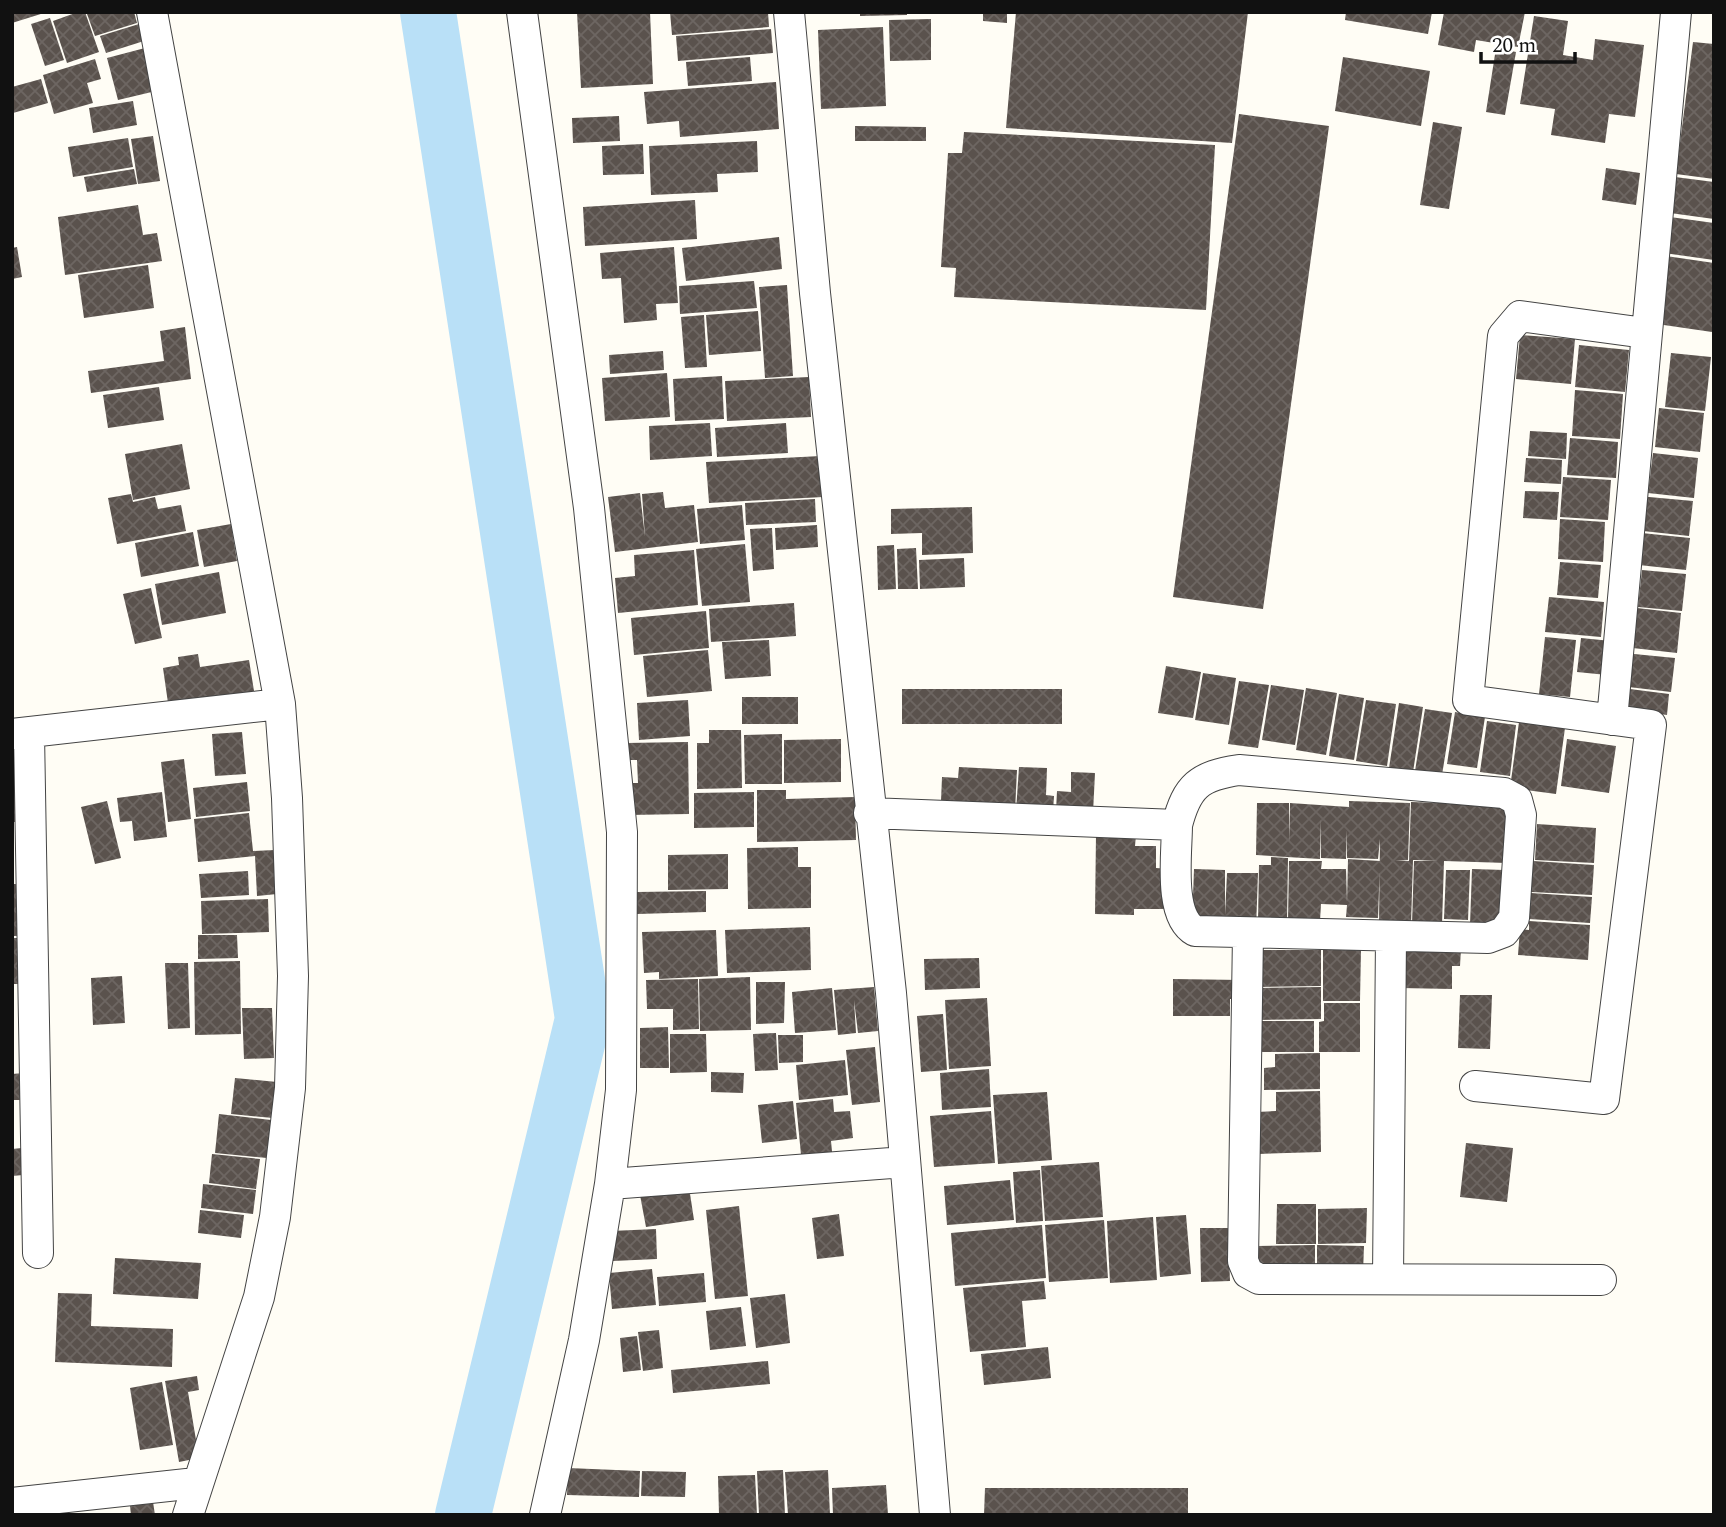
<svg xmlns="http://www.w3.org/2000/svg" width="1726" height="1527" font-family="Spectral,serif">
<style>
.lines{fill:none;stroke-linecap:round;stroke-linejoin:round}
.river{stroke:#b9e0f7;stroke-width:56}
.building{fill:url(#building-cross-hatch)}
.street-casing{stroke:#444;stroke-width:32}
.street{stroke:#fff;stroke-width:30}
</style>
<defs>
<pattern id="building-cross-hatch" width="8" height="8" patternUnits="userSpaceOnUse" patternTransform="scale(1.75)"><rect width="8" height="8" fill="#5a524d"/><path d="M0 0l8 8M0 8l8-8" fill="none" stroke="#6d6662"/></pattern>
</defs>
<rect width="100%" height="100%" fill="#fffdf5"/>
<g class="lines">
<path class="river" d="M428,12L583,1019L463,1515"/>
</g>
<path class="building" d="M12,12H44V13L12,23Z
M78,12H85L99,52L67,63L53,21Z
M93,12H134L137,23L95,36L87,14Z
M577,12H650L653,84L581,88Z
M670,12H768L769,27L672,35Z
M860,12H907V15L860,16Z
M983,12H1007V23L983,21Z
M1016,12H1248L1232,143L1006,128Z
M1346,12H1432L1428,34L1345,20Z
M1444,12H1525L1518,47L1476,40L1474,52L1438,45Z
M1534,16L1568,21L1563,55L1593,60L1595,39L1644,45L1635,117L1609,114L1605,143L1551,135L1555,109L1520,104Z
M50,18L64,60L45,66L31,24Z
M931,19V60L890,61L889,20Z
M139,24L144,41L106,53L100,36Z
M883,27L886,106L821,109L818,30Z
M771,29L773,53L678,61L676,36Z
M1693,42L1714,44V179L1676,174Z
M145,48L156,91L118,100L107,58Z
M1496,48L1516,52L1505,115L1486,112Z
M750,57L752,81L688,86L686,62Z
M1343,57L1430,71L1421,126L1335,111Z
M95,59L101,79L87,83L93,103L54,114L43,75Z
M41,79L48,103L13,113L12,87Z
M776,82L779,129L680,137L679,121L647,124L644,92Z
M133,101L137,125L93,133L89,108Z
M1239,114L1329,126L1263,609L1173,597Z
M619,116L620,141L573,143L572,118Z
M1433,122L1462,127L1449,209L1420,205Z
M855,126L926,127V141H855Z
M964,132L1215,145L1206,310L954,297L956,268L941,267L948,153H962Z
M153,136L160,181L138,184L131,139Z
M128,138L133,167L73,177L68,147Z
M757,141L758,172L717,174L718,192L651,195L649,146Z
M643,144L644,174L603,175L602,146Z
M1606,168L1640,173L1636,205L1602,200Z
M134,169L137,184L87,192L84,177Z
M1675,177L1714,182V219L1670,213Z
M695,200L697,239L585,246L583,207Z
M138,205L143,235L157,233L162,261L65,275L58,217Z
M1670,217L1714,223V260L1664,253Z
M779,237L782,269L686,281L682,248Z
M17,247L22,277L12,279V248Z
M674,247L678,303L656,304L657,320L624,323L621,278L602,279L600,253Z
M1666,256L1714,263L1712,332L1657,324Z
M148,265L154,308L84,318L78,275Z
M754,281L757,308L680,314L679,286Z
M787,285L793,376L765,378L759,287Z
M758,311L761,351L709,355L706,315Z
M704,315L707,367L685,368L681,317Z
M185,327L191,379L91,393L88,371L164,361L160,331Z
M1520,335L1575,339L1571,384L1516,379Z
M1579,345L1629,350L1625,392L1575,387Z
M663,351L664,370L610,374L609,355Z
M1671,353L1711,357L1705,411L1665,407Z
M667,373L670,417L605,421L602,378Z
M722,376L724,419L675,421L673,379Z
M809,377L811,417L727,421L725,381Z
M159,387L164,420L108,428L103,395Z
M1575,390L1623,394L1620,439L1572,436Z
M1659,408L1704,413L1700,452L1655,447Z
M710,423L712,456L650,460L649,426Z
M786,423L788,453L717,457L715,428Z
M1530,431L1567,433L1566,459L1528,456Z
M1570,438L1618,442L1616,478L1567,475Z
M182,444L190,489L133,500L125,454Z
M1653,453L1698,458L1694,498L1648,493Z
M821,456L823,497L709,503L706,462Z
M1526,458L1562,460L1561,484L1524,482Z
M1563,477L1611,480L1608,520L1560,517Z
M1525,491L1559,492L1557,520L1523,518Z
M663,492L665,508L694,505L698,542L615,552L608,497L640,493L645,537L642,494Z
M131,494L133,502L155,497L158,509L181,505L186,531L117,544L108,498Z
M1638,496L1693,501L1689,536L1634,530Z
M815,499L816,522L746,525L745,503Z
M742,505L745,540L700,544L697,509Z
M972,507L973,553L922,555V533L891,534V509Z
M1560,519L1605,522L1603,562L1558,559Z
M231,524L237,561L204,567L197,530Z
M817,525L818,547L776,550L775,528Z
M772,528L774,569L753,571L750,529Z
M193,532L199,566L141,577L135,543Z
M1632,532L1690,538L1686,570L1629,564Z
M745,544L750,602L702,606L696,549Z
M894,545L896,589L878,590L877,546Z
M916,548L918,589H898L897,549Z
M694,550L698,605L618,613L615,578L635,576L634,555Z
M964,558L965,587L920,589L919,560Z
M1560,562L1601,565L1598,598L1557,595Z
M1642,570L1686,574L1682,611L1638,607Z
M219,572L226,613L162,625L155,584Z
M151,588L162,638L135,644L123,594Z
M1549,597L1604,602L1601,637L1545,632Z
M794,603L796,636L711,642L709,609Z
M1628,607L1681,613L1677,653L1624,647Z
M706,611L709,648L634,655L631,618Z
M1545,637L1576,640L1570,697L1539,694Z
M1581,638L1611,641L1607,675L1577,672Z
M769,640L771,676L725,679L722,642Z
M708,650L712,691L647,697L643,656Z
M1624,653L1675,658L1671,692L1620,686Z
M198,654L200,667L249,660L255,697L169,710L163,668L179,665L178,657Z
M1166,666L1201,672L1193,718L1158,713Z
M1203,673L1236,678L1229,725L1195,720Z
M1239,681L1269,685L1258,748L1228,744Z
M1271,685L1304,690L1295,745L1262,740Z
M1306,688L1337,693L1326,755L1296,750Z
M1622,688L1669,694L1667,715L1619,709Z
M902,689H1062V724H902Z
M1339,694L1364,698L1354,760L1329,756Z
M742,697H798V724H742Z
M688,700L690,736L639,740L637,703Z
M1366,700L1396,704L1387,766L1356,761Z
M1399,703L1423,707L1413,772L1389,768Z
M1425,709L1452,713L1442,775L1415,771Z
M1455,712L1485,717L1477,768L1447,764Z
M1487,721L1516,725L1510,776L1480,772Z
M1519,722L1565,728L1556,794L1510,788Z
M709,730H741L742,788L697,789V743H709Z
M242,732L246,774L215,776L212,734Z
M782,734V784H745L744,735Z
M841,739V782L784,783V740Z
M1567,739L1616,746L1609,793L1561,786Z
M688,742L689,814L628,815V783H638L637,760H627L626,743Z
M184,759L191,819L168,822L161,762Z
M21,766L22,822H12V767Z
M959,767L1017,770L1015,811L941,801L942,777L958,778Z
M1019,767L1047,768L1046,795L1054,796L1053,812L1016,811Z
M1071,772L1095,773L1093,813L1056,811L1057,791L1071,792Z
M247,782L250,811L196,817L193,788Z
M757,790H786V799L855,797L856,840L757,842Z
M162,792L167,837L134,841L132,821L120,822L117,798Z
M754,792V827L694,828V793Z
M107,801L121,858L95,864L81,807Z
M1349,801L1410,803L1408,860H1395L1409,861L1411,802L1509,805L1507,863L1444,861L1442,925L1412,924L1414,861L1438,860H1413L1411,924L1379,923L1380,839L1378,859L1347,858V830L1346,859L1321,858V819L1320,859L1256,855L1257,803H1289V842L1290,803L1349,807Z
M249,813L253,851L275,850L277,894L257,896L255,856L198,862L194,819Z
M1537,824L1596,828L1594,863L1535,860Z
M1096,834L1136,835L1135,846H1156V868L1169,869V909H1134V915L1095,914Z
M798,847V867H811V908L748,909L747,848Z
M728,854V889L668,890V855Z
M1271,857L1288,858L1287,921H1258L1259,865H1271Z
M1348,859L1380,861L1378,918L1346,917L1347,905L1321,904L1320,921H1288L1289,861H1322L1321,869H1346L1347,902Z
M1533,861L1594,865L1592,895L1531,892Z
M1194,869L1225,870V915L1227,873H1258L1256,929L1192,923Z
M1472,869L1505,870L1503,926L1470,925Z
M1446,870H1470L1468,920L1444,919Z
M248,871L249,895L201,898L199,874Z
M12,884H22V936H12Z
M706,891V912L637,914V892Z
M1531,893L1592,897L1590,923L1529,919Z
M268,899L269,932L202,934L201,901Z
M1529,921L1590,925L1588,960L1518,955L1520,929L1529,930Z
M810,927L811,970L727,973L725,930Z
M716,930L718,976L659,979V972L644,973L642,932Z
M198,935H237L238,958L198,959Z
M12,938H21V984H12Z
M1361,948L1360,1001H1323V949Z
M1401,948L1461,949L1460,966H1452V989L1400,988Z
M1257,950H1321V986L1257,987Z
M979,958L980,988L925,990L924,959Z
M240,961L241,1034L195,1035L194,962Z
M165,963H188L190,1028L168,1029Z
M122,976L125,1023L93,1025L91,978Z
M750,977L751,1030L700,1031L699,979Z
M698,979L699,1029L673,1030V1009H647L646,980Z
M1173,979L1241,980L1240,999H1230V1016H1173Z
M756,982H785L784,1023L756,1024Z
M874,987L878,1031L858,1033L854,1000L856,1033L838,1035L834,990Z
M1321,987V1019L1257,1020V988Z
M832,988L836,1030L795,1033L792,992Z
M1460,995H1492L1490,1049L1458,1048Z
M987,998L991,1066L949,1069L945,1000Z
M1324,1003H1360V1052H1319V1022L1324,1021Z
M242,1008H272L274,1058L244,1059Z
M943,1014L947,1070L921,1072L917,1016Z
M1257,1021H1314V1052H1258Z
M668,1027L669,1068H640V1028Z
M776,1033L778,1070L755,1071L753,1034Z
M670,1034H706L707,1072L670,1073Z
M778,1035H803V1062L779,1063Z
M875,1047L880,1102L852,1105L846,1050Z
M1320,1053V1089L1264,1090V1068L1275,1067V1054Z
M845,1060L848,1095L799,1100L796,1065Z
M989,1069L991,1107L942,1110L940,1073Z
M711,1072L744,1073L743,1093L711,1092Z
M24,1073L25,1100H12V1074Z
M235,1078L277,1082L273,1118L231,1114Z
M1320,1091L1321,1152L1258,1154L1257,1112L1276,1111V1092Z
M1047,1092L1052,1160L998,1164L993,1095Z
M833,1099L834,1112L850,1111L853,1138L831,1141L833,1162L802,1165L796,1103Z
M793,1101L797,1139L762,1143L758,1105Z
M991,1111L995,1163L934,1167L930,1116Z
M219,1114L271,1120L267,1158L215,1153Z
M1466,1143L1513,1148L1507,1202L1460,1197Z
M22,1148L23,1175L12,1176V1149Z
M212,1154L260,1159L256,1189L209,1183Z
M1099,1162L1103,1217L1045,1221L1041,1166Z
M1040,1170L1043,1221L1016,1223L1013,1172Z
M1010,1180L1014,1220L947,1225L944,1186Z
M203,1184L256,1190L253,1214L201,1208Z
M689,1187L694,1220L646,1227L640,1195Z
M1277,1204H1316V1244H1276Z
M739,1206L748,1296L715,1299L706,1210Z
M1367,1208L1366,1243L1318,1244V1209Z
M200,1210L244,1215L241,1238L198,1233Z
M839,1214L844,1256L817,1259L812,1218Z
M1186,1215L1191,1274L1160,1277L1156,1217Z
M1153,1217L1157,1280L1110,1283L1107,1221Z
M1104,1220L1108,1278L1049,1282L1045,1225Z
M1042,1225L1046,1278L955,1286L951,1233Z
M1200,1228H1228L1230,1281L1201,1282Z
M656,1229L657,1259L613,1261L611,1231Z
M1315,1245V1271H1257V1246Z
M1317,1245L1364,1246L1363,1273H1317Z
M115,1258L201,1263L198,1299L113,1294Z
M652,1269L656,1305L612,1309L609,1273Z
M704,1273L706,1302L659,1306L657,1277Z
M1044,1281L1046,1299L1022,1301L1026,1347L970,1352L963,1288Z
M58,1293L92,1294L91,1326L173,1329L172,1367L55,1362Z
M785,1294L790,1343L756,1348L750,1298Z
M741,1307L746,1346L710,1350L706,1311Z
M659,1330L663,1368L643,1371L638,1332Z
M637,1336L641,1370L623,1372L620,1338Z
M1048,1347L1051,1378L984,1385L981,1354Z
M768,1361L770,1384L673,1393L671,1370Z
M197,1376L199,1390L188,1392L199,1458L179,1462L165,1381Z
M162,1382L173,1445L140,1450L130,1388Z
M568,1468L640,1471L639,1497L567,1495Z
M783,1470L785,1515H759L757,1471Z
M828,1470L830,1515H788L785,1472Z
M642,1471L686,1472L685,1497L641,1496Z
M755,1475L757,1515H719L718,1476Z
M886,1485L888,1515H833L832,1488Z
M985,1488H1188V1515H984Z
M153,1502L155,1515H131L130,1506Z"/>
<g class="lines">
<g class="street-casing">
<path id="street" d="M152,12L280,704L287,798L293,976L290,1088L275,1217L259,1297L188,1515
M522,12L589,508L622,832L621,1090L610,1184L584,1340L545,1515
M789,12L815,293L891,993L935,1515
M1612,720L1676,12
M29,733L38,1253
M12,734L280,704
M869,813L1177,825C1187,786 1199,776 1239,770L1504,793L1517,800L1521,815L1514,918L1504,932L1488,938L1195,931C1168,916 1177,853 1177,825
M1248,934L1243,1261L1248,1273L1259,1279L1601,1280
M1475,1086L1604,1099L1651,725L1468,700L1503,336L1520,316L1645,333
M610,1184L905,1162
M1388,1279L1391,937
M12,1503L196,1483"/>
</g>
<use href="#street" class="street"/>
</g>
<rect width="1726" height="1527" fill="none" stroke="#111111" stroke-width="28"/>
<path d="M1481 52v10h94v-10" fill="none" stroke="#111111" stroke-width="3.5"/>
<text x="1492" y="52" font-size="21" fill="#111111" stroke="#ffffff" stroke-width="5" paint-order="stroke">20 m</text>
</svg>
